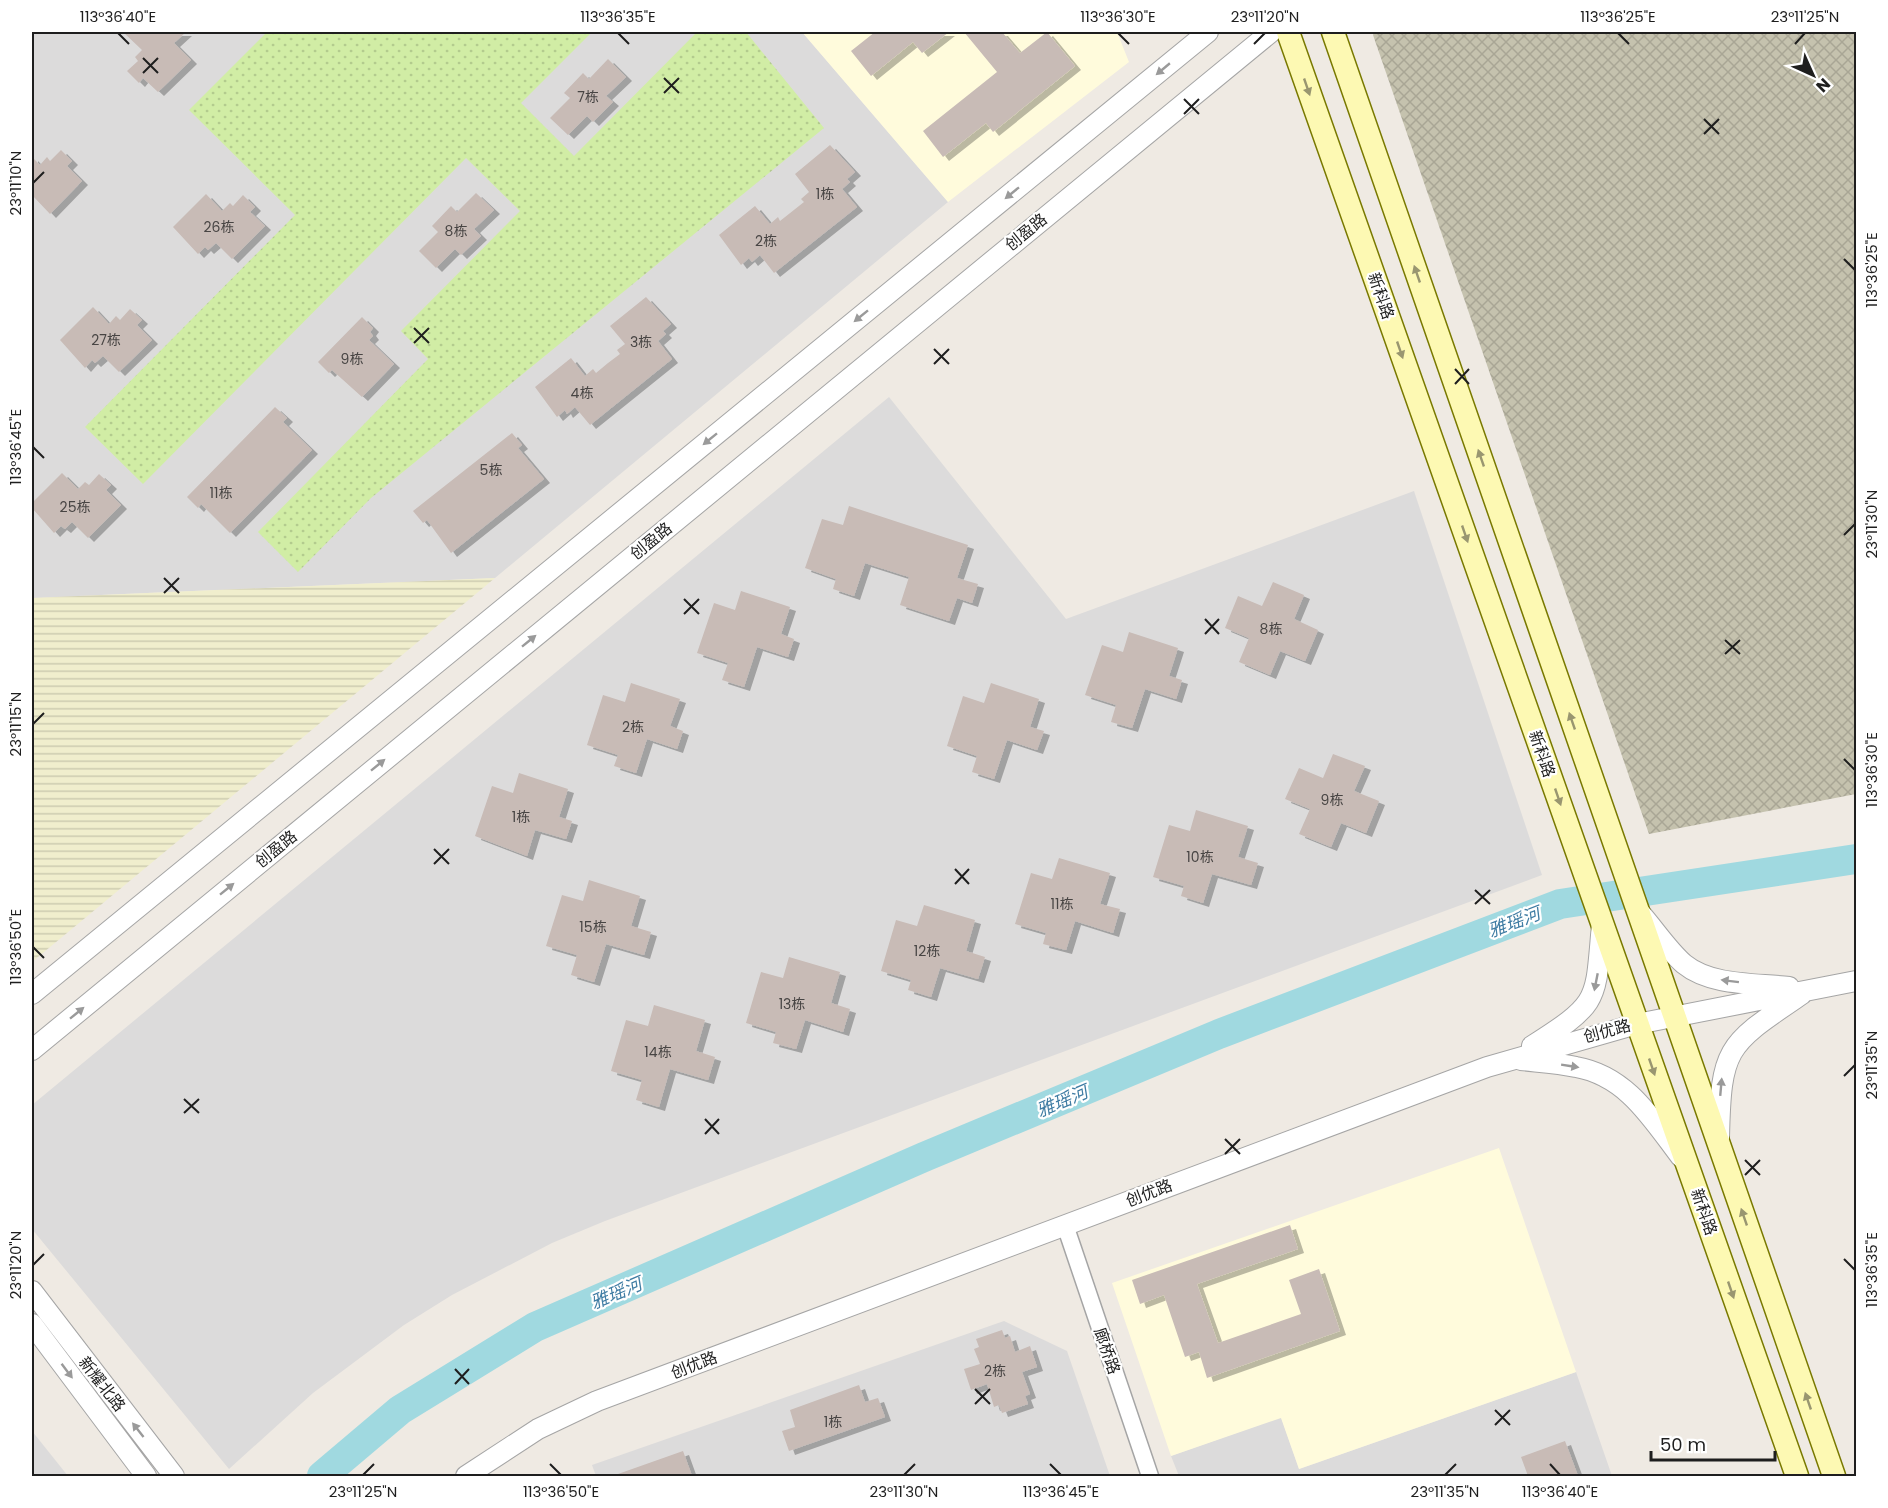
<svg xmlns="http://www.w3.org/2000/svg" width="1888" height="1508" font-family="Poppins,'Noto Sans SC',sans-serif">
<style>
.residential{fill:#dcdbdb}
.education{fill:#fffbdc}
.construction{fill:url(#construction-cross-hatch)}
.farmland{fill:url(#farmland-rules)}
.garden{fill:url(#garden-dots)}
.lines{fill:none;stroke-linecap:round;stroke-linejoin:round}
.river{stroke:#a0d9e0;stroke-width:30}
.building{fill:#c8bbb6;filter:url(#shadow)}
.minor-casing{stroke:#a5a5a5;stroke-width:19}
.tertiary-casing{stroke:#a5a5a5;stroke-width:22}
.secondary-casing{stroke:#797900;stroke-width:25}
.minor{stroke:#fff;stroke-width:16}
.tertiary{stroke:#fff;stroke-width:20}
.secondary{stroke:#fdf9b3;stroke-width:22}
.oneway{fill:#9a9a9a}
.oneway2{fill:#999670}
.ticks{fill:none;stroke:#1e1e1e;stroke-width:2}
.labels{text-anchor:middle;dominant-baseline:central;stroke-width:4.5;stroke-linejoin:round;paint-order:stroke}
.number-label{font-size:14px;fill:#484544}
.street-label{font-size:16px;fill:#1e1e1e;stroke:#fff}
.water-label{font-size:18px;font-style:italic;fill:#3f7ca3;stroke:#fff}
.neatline{fill:none;stroke:#1e1e1e;stroke-width:2}
.ticks-label{font-size:15px;text-anchor:middle;fill:#1e1e1e}
</style>
<defs>
<pattern id="construction-cross-hatch" width="8" height="8" patternUnits="userSpaceOnUse" patternTransform="scale(1.5)"><rect width="8" height="8" fill="#c5c2ae"/><path d="M0 0l8 8M0 8l8-8" fill="none" stroke="#a9a695"/></pattern>
<pattern id="farmland-rules" width="6" height="5" patternUnits="userSpaceOnUse" patternTransform="scale(1.5)"><rect width="6" height="5" fill="#f0eecd"/><path d="M0 2.5h6" fill="none" stroke="#cdccb0"/></pattern>
<pattern id="garden-dots" width="8" height="8" patternUnits="userSpaceOnUse" patternTransform="scale(1.5)"><rect width="8" height="8" fill="#d1eda5"/><path d="M2 2h.1M6 6h.1" fill="none" stroke="#b3cb8e" stroke-width="1.8" stroke-linecap="round"/></pattern>
<filter id="shadow"><feDropShadow dx="6" dy="4" stdDeviation="0" flood-color="#0004"/></filter>
</defs>
<rect width="100%" height="100%" fill="#efeae3"/>
<path class="residential" d="M32,32H802L948,202L495,578L32,598Z
M889,397L1066,619L1414,491L1542,875L605,1221L552,1243L452,1295L404,1325L313,1393L229,1469L32,1229V1105Z
M1004,1321L1067,1351L1110,1476H596L592,1465Z
M1576,1372L1612,1476H1179L1171,1456L1281,1417L1299,1469Z
M32,1431L68,1476H32Z"/>
<path class="education" d="M802,32H1117L1129,62L948,202Z
M1499,1148L1576,1372L1299,1469L1281,1418L1171,1456L1112,1283Z"/>
<path class="construction" d="M1374,32H1856V794L1649,834L1373,35Z"/>
<path class="farmland" d="M495,578L32,962V598Z"/>
<path class="garden" d="M267,32H592L521,103L574,156L697,32H746L824,128L371,498L298,572L258,532L428,359L401,331L520,211L466,158L143,484L85,427L295,215L189,110Z"/>
<g class="lines">
<path class="river" d="M322,1476L400,1410L535,1327L924,1157L1219,1034L1560,904L1856,859"/>
</g>
<path class="building" d="M123,32H186L174,43L191,60L158,92L143,78L139,83L127,71L138,61L135,57L142,50Z
M875,32H949L922,53L913,42L871,76L851,51Z
M964,32H1002L1020,53L1047,32L1075,66L993,132L986,123L943,157L923,131L997,72Z
M608,59L626,77L606,96L613,102L593,122L587,116L568,135L550,118L570,98L564,93L583,73L589,79Z
M830,145L855,172L847,179L850,182L842,189L857,207L774,273L760,255L752,262L749,258L741,265L719,235L755,206L770,224L778,217L780,221L804,202L801,199L809,192L795,174Z
M61,150L72,161L67,166L82,181L50,214L32,195V157L40,165L47,157L50,161Z
M476,193L494,210L474,229L481,236L461,255L455,249L436,268L419,251L438,232L432,226L451,206L457,212Z
M206,194L222,211L230,203L233,206L243,195L255,207L250,212L265,226L232,259L216,243L208,250L205,247L198,254L173,227Z
M646,297L671,324L663,331L666,334L658,341L672,359L590,425L575,407L567,414L565,410L557,417L535,387L571,358L585,376L593,369L596,373L608,363L620,354L617,350L625,344L610,326Z
M93,307L109,324L116,316L120,320L130,309L142,320L137,325L152,340L119,372L103,356L95,363L92,360L85,368L60,340Z
M362,317L373,328L370,332L373,336L369,340L394,364L362,397L332,370L329,373L318,362Z
M275,407L287,418L283,422L312,450L230,533L201,504L198,508L187,497Z
M512,433L522,445L518,448L544,479L451,553L427,520L423,523L413,511Z
M62,473L78,489L85,482L89,485L99,474L111,485L106,490L121,505L88,538L72,522L65,529L61,526L54,533L32,508V503Z
M849,506L968,545L957,578L978,584L972,603L957,598L949,621L900,605L909,577L865,563L854,596L833,589L836,579L805,568L822,519L843,525Z
M1273,582L1304,595L1294,619L1318,630L1305,661L1280,651L1270,675L1239,662L1249,638L1225,628L1238,596L1262,606Z
M741,591L790,607L781,634L794,639L788,657L757,647L744,687L722,680L728,663L697,653L714,603L735,610Z
M1129,632L1178,648L1169,676L1182,680L1176,699L1145,689L1132,728L1111,722L1116,705L1085,695L1102,645L1123,652Z
M631,683L680,699L670,726L683,731L677,749L647,739L636,773L614,766L618,755L587,745L603,695L625,702Z
M991,683L1039,699L1030,727L1044,731L1037,750L1007,740L994,779L972,772L977,756L947,746L963,696L984,703Z
M1333,754L1365,766L1354,791L1379,801L1366,833L1341,823L1331,847L1299,834L1310,809L1285,799L1299,768L1323,778Z
M519,773L568,789L559,817L572,821L566,839L535,830L527,856L475,836L492,786L513,793Z
M1196,810L1248,826L1238,857L1258,863L1251,885L1212,874L1203,903L1181,896L1184,886L1153,877L1169,825L1190,831Z
M1059,858L1110,873L1100,904L1120,909L1113,933L1075,921L1066,950L1043,944L1046,933L1015,924L1031,873L1052,879Z
M589,880L640,896L631,926L651,932L644,955L606,944L594,982L571,975L577,955L546,946L562,895L583,901Z
M924,905L975,920L966,951L985,957L978,979L940,968L931,997L908,990L911,980L881,971L896,920L917,926Z
M789,957L840,972L831,1003L850,1009L843,1032L805,1020L796,1049L773,1043L776,1032L746,1023L761,972L783,978Z
M654,1005L705,1020L696,1051L715,1057L708,1080L670,1069L659,1107L636,1100L642,1080L611,1071L626,1020L648,1026Z
M1290,1225L1298,1249L1197,1284L1218,1343L1301,1314L1289,1280L1319,1269L1340,1331L1207,1378L1199,1352L1185,1357L1164,1295L1140,1304L1132,1280Z
M1002,1330L1005,1338L1010,1336L1015,1352L1030,1346L1037,1367L1022,1372L1030,1394L1025,1396L1028,1404L1002,1413L999,1405L994,1407L987,1384L971,1390L964,1369L980,1364L974,1349L979,1347L976,1339Z
M859,1385L865,1402L878,1398L885,1417L789,1451L782,1431L795,1427L790,1410Z
M1565,1441L1578,1476H1528L1521,1457Z
M683,1451L692,1476H618V1474Z"/>
<g class="lines">
<g class="minor-casing">
<path id="minor" d="M1065,1225L1150,1476"/>
</g>
<g class="tertiary-casing">
<path id="tertiary" d="M1641,914C1655,930 1668,950 1684,964C1711,986 1755,983 1789,987
M32,994L1208,32
M1532,1046C1601,1002 1595,1002 1602,924
M32,1050L1271,32
M1521,1060C1539,1062 1558,1063 1576,1067C1627,1076 1652,1119 1681,1157
M1719,1138C1721,1046 1727,1045 1802,994
M32,1291L174,1476
M32,1324L146,1476
M466,1476L538,1429L597,1401L1487,1067L1637,1024L1856,981"/>
</g>
<g class="secondary-casing">
<path id="secondary" d="M1288,32L1797,1476
M1333,32L1834,1476"/>
</g>
<use href="#minor" class="minor"/>
<use href="#tertiary" class="tertiary"/>
<use href="#secondary" class="secondary"/>
</g>
<defs><path id="oneway-solid" d="M-6-.8H1V-3.2L6.5 0L1 3.2V.8H-6Z" transform="scale(1.5)"/></defs>
<g class="oneway">
<use href="#oneway-solid" transform="translate(1163 69) rotate(140)"/>
<use href="#oneway-solid" transform="translate(1012 193) rotate(141)"/>
<use href="#oneway-solid" transform="translate(861 316) rotate(141)"/>
<use href="#oneway-solid" transform="translate(710 439) rotate(141)"/>
<use href="#oneway-solid" transform="translate(529 641) rotate(-39)"/>
<use href="#oneway-solid" transform="translate(378 765) rotate(-39)"/>
<use href="#oneway-solid" transform="translate(227 889) rotate(-39)"/>
<use href="#oneway-solid" transform="translate(1730 981) rotate(-173)"/>
<use href="#oneway-solid" transform="translate(1596 982) rotate(101)"/>
<use href="#oneway-solid" transform="translate(77 1013) rotate(-39)"/>
<use href="#oneway-solid" transform="translate(1570 1066) rotate(9)"/>
<use href="#oneway-solid" transform="translate(1721 1087) rotate(-85)"/>
<use href="#oneway-solid" transform="translate(67 1371) rotate(53)"/>
<use href="#oneway-solid" transform="translate(138 1430) rotate(-128)"/>
</g>
<g class="oneway2">
<use href="#oneway-solid" transform="translate(1307 87) rotate(71)"/>
<use href="#oneway-solid" transform="translate(1417 274) rotate(-109)"/>
<use href="#oneway-solid" transform="translate(1400 350) rotate(71)"/>
<use href="#oneway-solid" transform="translate(1481 458) rotate(-109)"/>
<use href="#oneway-solid" transform="translate(1465 534) rotate(71)"/>
<use href="#oneway-solid" transform="translate(1572 721) rotate(-109)"/>
<use href="#oneway-solid" transform="translate(1558 797) rotate(71)"/>
<use href="#oneway-solid" transform="translate(1652 1067) rotate(71)"/>
<use href="#oneway-solid" transform="translate(1744 1217) rotate(-109)"/>
<use href="#oneway-solid" transform="translate(1731 1290) rotate(71)"/>
<use href="#oneway-solid" transform="translate(1808 1401) rotate(-109)"/>
</g>
<path class="ticks" d="M118,33L129,44M618,33L629,44M1118,33L1129,44M1618,33L1629,44M1254,44L1265,33M1795,44L1805,33M143,58L158,73M143,73L158,58M664,78L679,93M664,93L679,78M1184,99L1199,114M1184,114L1199,99M1704,119L1719,134M1704,134L1719,119M33,183L44,172M1844,259L1855,270M414,328L429,343M414,343L429,328M934,349L949,364M934,364L949,349M1455,369L1469,384M1455,384L1469,369M33,447L44,458M1844,535L1855,524M164,578L179,593M164,593L179,578M684,599L699,614M684,614L699,599M1205,619L1219,634M1205,634L1219,619M1725,640L1740,654M1725,654L1740,640M33,724L44,713M1844,759L1855,770M434,849L449,864M434,864L449,849M955,869L969,884M955,884L969,869M1475,890L1490,904M1475,904L1490,890M33,947L44,958M1844,1076L1855,1065M184,1099L199,1113M184,1113L199,1099M705,1119L719,1134M705,1134L719,1119M1225,1139L1240,1154M1225,1154L1240,1139M1745,1160L1760,1175M1745,1175L1760,1160M1844,1259L1855,1270M33,1265L44,1254M455,1369L469,1384M455,1384L469,1369M975,1389L990,1404M975,1404L990,1389M1495,1410L1510,1425M1495,1425L1510,1410M550,1464L561,1475M1050,1464L1061,1475M1550,1464L1560,1475M363,1475L374,1464M904,1475L915,1464M1445,1475L1456,1464"/>
<g class="labels">
<g class="number-label">
<text x="588" y="97">7栋</text>
<text x="825" y="194">1栋</text>
<text x="219" y="227">26栋</text>
<text x="456" y="231">8栋</text>
<text x="766" y="241">2栋</text>
<text x="106" y="340">27栋</text>
<text x="641" y="342">3栋</text>
<text x="352" y="359">9栋</text>
<text x="582" y="393">4栋</text>
<text x="491" y="470">5栋</text>
<text x="221" y="493">11栋</text>
<text x="75" y="507">25栋</text>
<text x="1271" y="629">8栋</text>
<text x="633" y="727">2栋</text>
<text x="1332" y="800">9栋</text>
<text x="521" y="817">1栋</text>
<text x="1200" y="857">10栋</text>
<text x="1062" y="904">11栋</text>
<text x="593" y="927">15栋</text>
<text x="927" y="951">12栋</text>
<text x="792" y="1004">13栋</text>
<text x="658" y="1052">14栋</text>
<text x="995" y="1371">2栋</text>
<text x="833" y="1422">1栋</text>
</g>
<g class="street-label">
<text transform="translate(1026 232) rotate(-39)">创盈路</text>
<text transform="translate(1381 296) rotate(71)">新科路</text>
<text transform="translate(651 541) rotate(-39)">创盈路</text>
<text transform="translate(1542 754) rotate(71)">新科路</text>
<text transform="translate(276 849) rotate(-39)">创盈路</text>
<text transform="translate(1607 1031) rotate(-15)">创优路</text>
<text transform="translate(1149 1193) rotate(-21)">创优路</text>
<text transform="translate(1704 1212) rotate(71)">新科路</text>
<text transform="translate(1107 1351) rotate(71)">廊桥路</text>
<text transform="translate(694 1365) rotate(-21)">创优路</text>
<text transform="translate(102 1384) rotate(52)">新耀北路</text>
</g>
<g class="water-label">
<text transform="translate(1514 922) rotate(-21)">雅瑶河</text>
<text transform="translate(1062 1101) rotate(-23)">雅瑶河</text>
<text transform="translate(616 1293) rotate(-23)">雅瑶河</text>
</g>
</g>
<rect width="1888" height="1508" fill="none" stroke="#ffffff" stroke-width="66"/>
<g transform="translate(1813 75) rotate(135)" stroke="#ffffff" stroke-width="4.5" paint-order="stroke">
<path d="M0-4.5L10 22L0 15L-10 22Z" fill="#1e1e1e"/>
<text y="-9" font-size="16" font-weight="bold" text-anchor="middle" fill="#1e1e1e">N</text>
</g>
<path d="M1651 1451v9h124v-9" fill="none" stroke="#1e1e1e" stroke-width="3"/>
<text x="1660" y="1451" font-size="18" fill="#1e1e1e" stroke="#ffffff" stroke-width="4.5" paint-order="stroke">50 m</text>
<rect x="33" y="33" width="1822" height="1442" class="neatline"/>
<g class="ticks-label">
<text x="118" y="22">113°36'40"E</text>
<text x="618" y="22">113°36'35"E</text>
<text x="1118" y="22">113°36'30"E</text>
<text x="1265" y="22">23°11'20"N</text>
<text x="1618" y="22">113°36'25"E</text>
<text x="1805" y="22">23°11'25"N</text>
<text transform="translate(16 183) rotate(-90)" y="5">23°11'10"N</text>
<text transform="translate(1872 270) rotate(-90)" y="5">113°36'25"E</text>
<text transform="translate(16 447) rotate(-90)" y="5">113°36'45"E</text>
<text transform="translate(1872 524) rotate(-90)" y="5">23°11'30"N</text>
<text transform="translate(16 724) rotate(-90)" y="5">23°11'15"N</text>
<text transform="translate(1872 770) rotate(-90)" y="5">113°36'30"E</text>
<text transform="translate(16 947) rotate(-90)" y="5">113°36'50"E</text>
<text transform="translate(1872 1065) rotate(-90)" y="5">23°11'35"N</text>
<text transform="translate(16 1265) rotate(-90)" y="5">23°11'20"N</text>
<text transform="translate(1872 1270) rotate(-90)" y="5">113°36'35"E</text>
<text x="363" y="1497">23°11'25"N</text>
<text x="561" y="1497">113°36'50"E</text>
<text x="904" y="1497">23°11'30"N</text>
<text x="1061" y="1497">113°36'45"E</text>
<text x="1445" y="1497">23°11'35"N</text>
<text x="1560" y="1497">113°36'40"E</text>
</g>
</svg>
